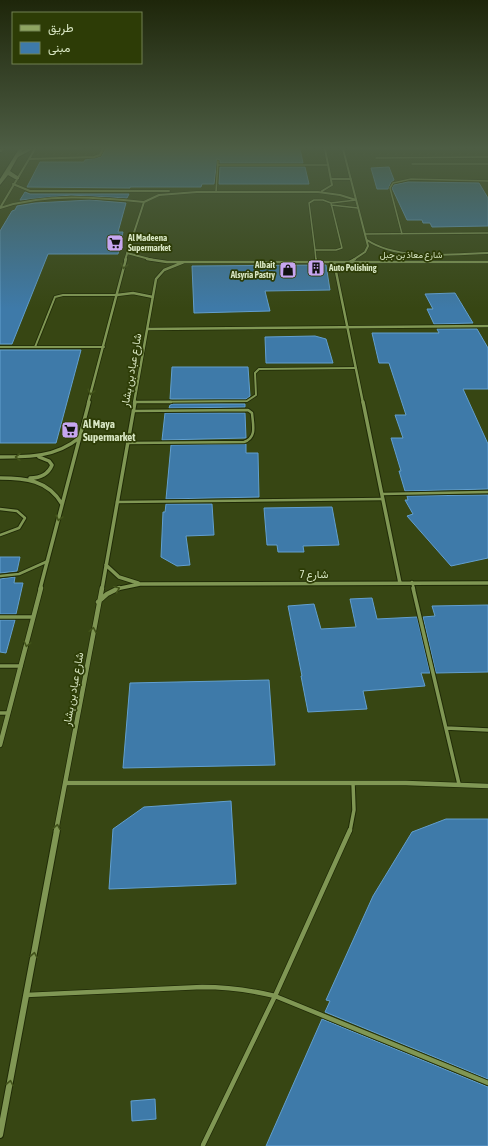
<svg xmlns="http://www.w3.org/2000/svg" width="488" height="1146" font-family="'Asap Condensed',Vazirmatn,sans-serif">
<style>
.building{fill:#3e7aa9;stroke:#629fcf}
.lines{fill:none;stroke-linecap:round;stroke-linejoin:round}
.lane-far4-casing{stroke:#202b07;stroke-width:2.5}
.lane-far3-casing{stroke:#202b07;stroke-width:3.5}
.lane-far2-casing{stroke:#202b07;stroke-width:4.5}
.lane-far1-casing{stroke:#202b07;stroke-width:5.5}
.lane-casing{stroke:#202b07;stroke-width:6}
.street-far4-casing{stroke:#202b07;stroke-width:3}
.street-far3-casing{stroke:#202b07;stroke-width:4}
.street-far2-casing{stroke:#202b07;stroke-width:5.5}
.street-far1-casing{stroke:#202b07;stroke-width:6}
.street-casing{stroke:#202b07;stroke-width:8}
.primary-casing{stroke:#202b07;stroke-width:2}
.lane-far4{stroke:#809754;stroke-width:1.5}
.lane-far3{stroke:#809754;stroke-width:2}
.lane-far2{stroke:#809754;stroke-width:2.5}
.lane-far1{stroke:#809754;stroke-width:3.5}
.lane{stroke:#809754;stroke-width:4.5}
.street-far4{stroke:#809754;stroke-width:2}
.street-far3{stroke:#809754;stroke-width:2.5}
.street-far2{stroke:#809754;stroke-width:3.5}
.street-far1{stroke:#809754;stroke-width:4.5}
.street{stroke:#809754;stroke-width:6}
.primary{fill:#8ea561;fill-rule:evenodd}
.oneway{stroke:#42531a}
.labels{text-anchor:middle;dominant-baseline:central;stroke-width:3.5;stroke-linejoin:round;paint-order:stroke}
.far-poi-label{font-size:9px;font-weight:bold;fill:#d7e5c2;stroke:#2d3c06;text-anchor:start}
.far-street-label{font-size:9px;fill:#d7e5c2;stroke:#2d3c06}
.street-label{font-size:11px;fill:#d7e5c2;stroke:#2d3c06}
.poi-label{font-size:11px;font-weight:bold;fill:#d7e5c2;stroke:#2d3c06;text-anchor:start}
</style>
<rect width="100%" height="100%" fill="#374613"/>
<path class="building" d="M106,149H300L303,163H220V160L217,159L214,184H202L201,187H130V188L27,187L40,162H84L85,160L101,157Z
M220,167H305L309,184H219Z
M389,167L394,180L391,182L388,189H377L371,168Z
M408,182L479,183L488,198V226L432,227L430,223H423L422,220H407L392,188L394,185Z
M25,192L30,194H129L127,198L71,195L20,200Z
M90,200L126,203L118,232H123L118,254H48L12,344H0V231L12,211L15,210L17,206L35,203Z
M326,265L330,290L265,291L270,311L194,313L192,266Z
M455,293L473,323L434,324L427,309H433L425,294Z
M437,329H477L488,348V389H463L488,444V489L405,491L399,471H401L391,438H403L395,415H406L389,363H379L372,333H439Z
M315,336L326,339L333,363H266L265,337Z
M0,350H81L56,443H0Z
M172,367H248L250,396L246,399H170Z
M173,404H245V407L169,408L170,405Z
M165,413H245L246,438L162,440Z
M246,444V453H258L259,497L166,499L171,445Z
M488,495V558L451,566L407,516L413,514L405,500H408L407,496Z
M166,504H212L214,535L186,536L190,565L177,566L161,557L163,512H165Z
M332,507L339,545L303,546L304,552H278L277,545H267L264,508Z
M0,557H20L17,571L0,573Z
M15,577L14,583H23L16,614H0V579Z
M372,598L377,619L417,617L430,673H421L425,686L363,691L367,709L308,712L301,676H302L288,606L314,604L321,629L356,627L350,599Z
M488,605V672L436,673L423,617L435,616L432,606Z
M0,620H15L6,653L0,652Z
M269,680L275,765L123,768L130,683Z
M231,801L236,884L109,889L113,829L144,807Z
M446,819H488V1079L325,1012L330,1001L326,1000L373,896L412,832Z
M322,1019L488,1087V1146H266Z
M155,1099L156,1119L132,1121L131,1101Z"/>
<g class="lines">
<g class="lane-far4-casing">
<path id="lane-far4" d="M60,149H83
M352,149H449
M376,158L488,157
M412,164H488
M218,165H328
M216,192L218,161
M314,200H323L331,203L342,248L336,250H315L309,203Z
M331,203L356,200
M331,205L358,208
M365,234L488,233
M402,234L390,188L393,183L411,179L488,181
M315,250L316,260"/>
</g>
<g class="lane-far3-casing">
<path id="lane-far3" d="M316,259V262
M0,347H104
M35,347L55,297L63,295H117
M135,402L247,401L256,395L255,373L259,369L356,368"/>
</g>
<g class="lane-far2-casing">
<path id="lane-far2" d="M135,402H171
M127,443L244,442C257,438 253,425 252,413L248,410L133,411
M382,494L488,492
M117,502L383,499
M0,509L17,511L25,518L19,528L0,535
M0,576L19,574L48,561
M412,582L414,589"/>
</g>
<g class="lane-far1-casing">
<path id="lane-far1" d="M413,588L459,784
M0,617H33
M0,666H21
M0,713H8
M446,728L488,730
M350,831L354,810L353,783"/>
</g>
<g class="lane-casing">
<path id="lane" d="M26,995L202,987C227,987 250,990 275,996L488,1083
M203,1145L275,996L350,830"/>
</g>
<g class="street-far4-casing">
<path id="street-far4" d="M343,149L368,246L365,252L353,260
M29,159L94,157L100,155L103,149
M331,179H351
M13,184L30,191H169
M322,191L332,185L325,149
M0,208C45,193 97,197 144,202
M0,208L35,149
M367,240C398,261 452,254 488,253
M127,253L153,260
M125,260L144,202L159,195L197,192H318L340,195L356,200"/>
</g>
<g class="street-far3-casing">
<path id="street-far3" d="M147,259L167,262H488
M334,262L363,403
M349,262L355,259
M117,295L133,293L153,297
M148,329L488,326
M88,403L126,259
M134,403L156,279L164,270L184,262"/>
</g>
<g class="street-far2-casing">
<path id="street-far2" d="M363,402L400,583
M0,457C29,457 56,457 79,438
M0,478C25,478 48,480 62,504
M30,478C40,478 48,475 52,465L49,461L39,457
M106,565L119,577L138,583
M40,589L89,402
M102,589L135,402
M116,589L140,584L488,583"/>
</g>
<g class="street-far1-casing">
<path id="street-far1" d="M98,602L107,594L119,588
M0,745L41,588
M65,783H406L488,786
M56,831L102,588"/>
</g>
<g class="street-casing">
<path id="street" d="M0,1135L57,830"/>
</g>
<g class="primary-casing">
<path id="primary" d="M0,149H3L2,152H0Z
M19,149H23L22,152L27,149H33L18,157L10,171L19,177V179H15L8,175L0,185V179Z"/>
</g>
<use href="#lane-far4" class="lane-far4"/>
<use href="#lane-far3" class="lane-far3"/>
<use href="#lane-far2" class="lane-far2"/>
<use href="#lane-far1" class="lane-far1"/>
<use href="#lane" class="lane"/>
<use href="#street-far4" class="street-far4"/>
<use href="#street-far3" class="street-far3"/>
<use href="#street-far2" class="street-far2"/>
<use href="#street-far1" class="street-far1"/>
<use href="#street" class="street"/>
<use href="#primary" class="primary"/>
</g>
<defs><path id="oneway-chevron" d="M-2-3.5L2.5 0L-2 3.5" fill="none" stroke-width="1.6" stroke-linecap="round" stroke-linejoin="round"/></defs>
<g class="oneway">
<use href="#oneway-chevron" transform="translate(124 266) rotate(103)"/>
<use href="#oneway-chevron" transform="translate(91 392) rotate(105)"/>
<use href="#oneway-chevron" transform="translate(18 457) rotate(180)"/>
<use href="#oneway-chevron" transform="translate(59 518) rotate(105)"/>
<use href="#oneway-chevron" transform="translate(117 589) rotate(-23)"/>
<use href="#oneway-chevron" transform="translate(93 630) rotate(-80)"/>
<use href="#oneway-chevron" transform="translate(27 644) rotate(104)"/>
<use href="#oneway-chevron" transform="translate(57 827) rotate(-80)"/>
<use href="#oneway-chevron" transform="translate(34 955) rotate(-80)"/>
<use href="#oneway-chevron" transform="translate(10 1083) rotate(-79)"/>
</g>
<linearGradient id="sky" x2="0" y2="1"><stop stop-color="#1e260a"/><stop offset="0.48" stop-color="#4d5d44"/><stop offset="1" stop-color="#4d5d44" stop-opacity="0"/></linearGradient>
<rect width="488" height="309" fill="url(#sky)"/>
<defs>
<g id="supermarket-square" transform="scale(0.9)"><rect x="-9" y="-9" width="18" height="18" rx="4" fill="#c7a6f0" stroke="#2d3c06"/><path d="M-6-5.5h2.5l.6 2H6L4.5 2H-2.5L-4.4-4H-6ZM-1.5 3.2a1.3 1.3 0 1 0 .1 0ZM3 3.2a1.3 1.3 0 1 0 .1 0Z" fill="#111"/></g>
<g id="building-square" transform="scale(0.9)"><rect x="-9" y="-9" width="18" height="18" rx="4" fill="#c7a6f0" stroke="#2d3c06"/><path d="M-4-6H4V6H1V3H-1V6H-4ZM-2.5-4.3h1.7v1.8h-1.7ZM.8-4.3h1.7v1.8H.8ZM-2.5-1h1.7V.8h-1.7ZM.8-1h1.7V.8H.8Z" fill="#111"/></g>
<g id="shop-square" transform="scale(0.9)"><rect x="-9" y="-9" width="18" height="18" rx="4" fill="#c7a6f0" stroke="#2d3c06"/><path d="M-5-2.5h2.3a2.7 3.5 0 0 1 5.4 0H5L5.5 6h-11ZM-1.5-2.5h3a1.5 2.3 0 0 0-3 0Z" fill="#111"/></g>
</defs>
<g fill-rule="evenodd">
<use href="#supermarket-square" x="115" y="243"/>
<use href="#building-square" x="316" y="268"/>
<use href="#shop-square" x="288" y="270"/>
<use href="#supermarket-square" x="70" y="430"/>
</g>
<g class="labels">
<g class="far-poi-label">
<text x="128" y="238">Al Madeena<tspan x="128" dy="10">Supermarket</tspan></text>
<text x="275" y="265" text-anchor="end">Albait<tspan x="275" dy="10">Alsyria Pastry</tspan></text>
<text x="329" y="268">Auto Polishing</text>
</g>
<g class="far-street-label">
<text x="411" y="255">شارع معاذ بن جبل</text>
</g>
<g class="street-label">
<text transform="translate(131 370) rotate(-80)">شارع عباد بن بشار</text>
<text x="314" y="574">شارع 7</text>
<text transform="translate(73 689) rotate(-80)">شارع عباد بن بشار</text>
</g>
<g class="poi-label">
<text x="83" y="424">Al Maya<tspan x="83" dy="13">Supermarket</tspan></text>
</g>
</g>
<rect x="12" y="12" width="130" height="52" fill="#2d3c06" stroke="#718051"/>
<rect x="20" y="25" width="20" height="6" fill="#8ea561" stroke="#718051"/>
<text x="48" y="32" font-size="12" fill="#d7e5c2">طريق</text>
<rect x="20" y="42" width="20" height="12" fill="#3e7aa9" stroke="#718051"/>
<text x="48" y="52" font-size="12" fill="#d7e5c2">مبنى</text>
</svg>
